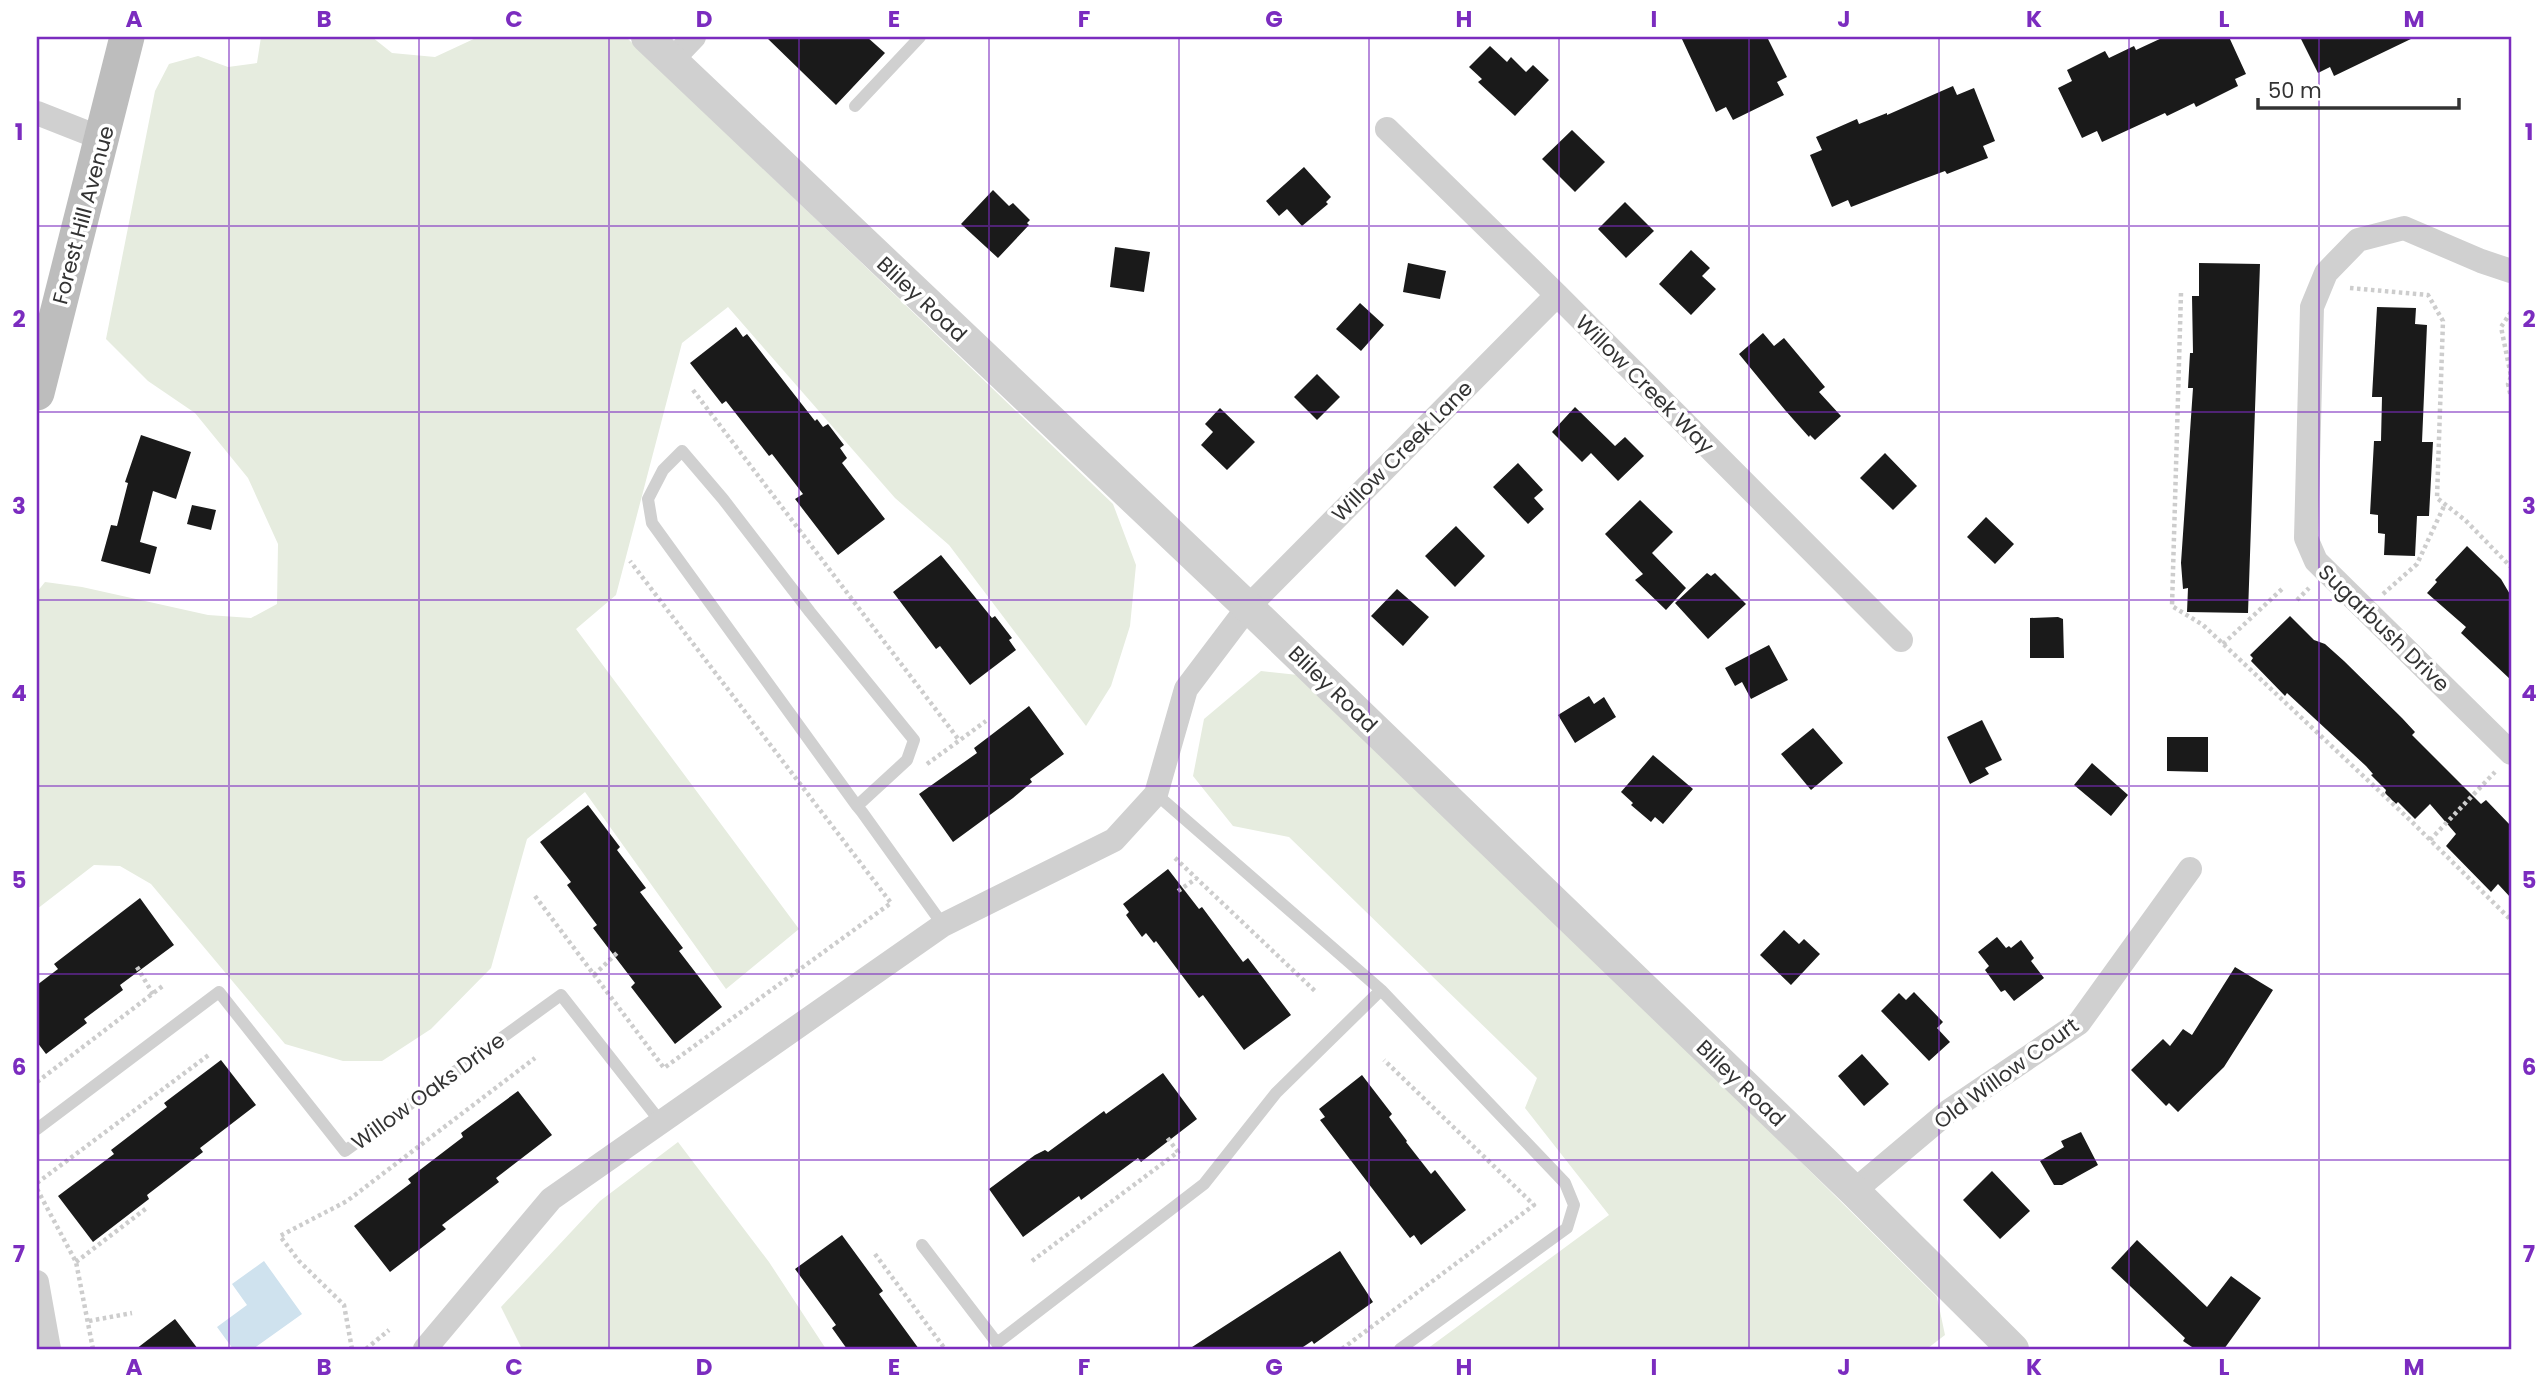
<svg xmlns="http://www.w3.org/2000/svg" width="2548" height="1386" font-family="Poppins,sans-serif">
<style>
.green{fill:#e6ecdf}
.water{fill:#cfe2ee}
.building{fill:#1a1a1a}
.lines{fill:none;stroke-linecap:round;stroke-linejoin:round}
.path{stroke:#cdcdcd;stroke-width:4.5;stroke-dasharray:3.5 3.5;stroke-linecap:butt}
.service{stroke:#d0d0d0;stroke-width:12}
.minor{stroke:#d0d0d0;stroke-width:24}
.tertiary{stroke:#d0d0d0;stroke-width:32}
.secondary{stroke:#bdbdbd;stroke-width:35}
.grid{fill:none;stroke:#7b2cbf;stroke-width:2;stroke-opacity:0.55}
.labels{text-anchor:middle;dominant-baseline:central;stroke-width:7;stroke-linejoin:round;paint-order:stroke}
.street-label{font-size:21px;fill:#333;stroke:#fff}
.neatline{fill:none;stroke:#7b2cbf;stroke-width:2.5}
.grid-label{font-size:23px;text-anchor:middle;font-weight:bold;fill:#7b2cbf}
</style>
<rect width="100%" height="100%" fill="#fff"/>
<path class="green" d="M261,37H372L392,53L435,57L478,37H626L1113,504L1136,565L1130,626L1111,686L1086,726L949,545L895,498L728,307L682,343L616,595L576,629L799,929L726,989L585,792L527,839L491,968L431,1029L382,1061H343L285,1044L151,884L120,866L94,865L37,909V592L45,582L82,587L208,615L251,618L277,604L278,544L248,478L195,413L148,381L106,339L155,91L169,64L198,56L228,67L257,63Z
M1261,671L1298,675L1332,697L1937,1297L1945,1335L1928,1348L1910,1349H1427L1609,1215L1525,1108L1537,1078L1289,837L1233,826L1193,776L1204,719Z
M678,1142L769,1262L826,1349H522L501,1307L600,1201Z"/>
<path class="water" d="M264,1261L302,1314L253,1349H233L217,1327L247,1305L232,1284Z"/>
<path class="building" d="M766,37H867L885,53L836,105Z
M1681,37H1767L1787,77L1777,82L1784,95L1733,120L1726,107L1716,112Z
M2164,37H2229L2246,74L2235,79L2238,86L2196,107L2194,103L2167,116L2165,113L2102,142L2097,131L2082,138L2058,88L2072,81L2067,70L2105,51L2109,58L2134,46L2136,50Z
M2300,37H2415L2334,76L2330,67L2318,73Z
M1490,46L1507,62L1511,57L1526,72L1533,65L1549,80L1515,116L1478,82L1482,79L1469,67Z
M1953,86L1957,95L1974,88L1995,141L1983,146L1988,158L1947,174L1945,171L1918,181L1851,207L1848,200L1832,207L1810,155L1822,150L1816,137L1857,119L1859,124L1887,113V115Z
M1572,130L1605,162L1575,192L1542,159Z
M1304,167L1331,197L1326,202L1328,204L1302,226L1287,209L1279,216L1266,201Z
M993,190L1009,206L1013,203L1030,220L1027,223L1029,225L998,258L961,224Z
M1625,202L1654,231L1626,258L1598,229Z
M1115,247L1150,252L1144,292L1110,287Z
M1691,250L1710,268L1702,276L1716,289L1691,315L1659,284Z
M1408,263L1446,271L1440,299L1403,292Z
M2199,263L2260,264L2248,613L2187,612L2188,588L2183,589L2181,563L2193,388H2188L2190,353H2193L2192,296H2199Z
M1360,303L1384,325L1361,351L1336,329Z
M2377,307L2416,308L2415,324L2427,325L2422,442H2433L2429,516H2417L2415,556L2384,555L2385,534L2378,533V515L2370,514L2374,441H2381L2382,397H2372Z
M736,327L743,337L747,334L815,421L817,419L823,427L828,424L844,445L840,448L847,458L842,463L885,519L838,555L795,499L803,494L772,454L769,456L726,401L722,404L690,363Z
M1763,333L1774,346L1784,338L1825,387L1819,392L1841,416L1815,440L1810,435L1809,437L1785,410L1739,354Z
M1317,374L1340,397L1317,420L1294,397Z
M1575,407L1615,446L1625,437L1644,456L1618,481L1591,453L1582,462L1552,432Z
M1220,408L1255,442L1227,470L1201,445L1213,432L1205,424Z
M141,435L191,452L176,499L153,491L140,542L157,547L150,574L101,561L111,525L117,526L128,483L125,482Z
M1885,453L1917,486L1893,510L1860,478Z
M1518,463L1543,490L1534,498L1544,509L1528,524L1493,487Z
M1640,500L1673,532L1652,553L1686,588L1666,610L1635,580L1643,574L1605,534Z
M192,505L216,510L211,530L187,524Z
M1986,517L2014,544L1995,564L1967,537Z
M1456,526L1485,556L1455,587L1425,556Z
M2467,546L2501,579L2511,596V680L2461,633L2466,627L2427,593L2437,582L2435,580Z
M941,555L992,618L995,616L1012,638L1009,640L1016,650L970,685L940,646L936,649L893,592Z
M1707,573L1711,576L1715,573L1746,604L1708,639L1675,603Z
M1397,589L1429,617L1403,646L1371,616Z
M2290,616L2314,640L2325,644L2344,661L2402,718L2415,732L2412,735L2481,804L2486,800L2511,826V898L2498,884L2491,892L2446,846L2456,834L2430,804L2415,819L2398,802L2396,804L2385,793L2386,790L2371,775L2373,774L2366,766L2287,693L2285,696L2251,661L2253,658L2250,655Z
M2058,617L2063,619L2064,658H2030V618Z
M1769,645L1788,680L1751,699L1742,682L1735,686L1725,668Z
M1589,696L1594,704L1604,697L1616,717L1575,743L1558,715Z
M1029,706L1064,754L1030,779L1032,782L1013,798L953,842L919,794L977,753L974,748Z
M1982,720L2002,760L1985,768L1989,774L1970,784L1947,737Z
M1813,728L1843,763L1811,790L1781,754Z
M2167,737H2208V772L2167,771Z
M1653,755L1693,789L1663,824L1655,817L1651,822L1631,805L1633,803L1621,792Z
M2092,763L2128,795L2111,816L2074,785Z
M588,805L620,847L617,850L646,888L640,892L683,948L679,951L722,1007L675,1044L631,987L635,983L593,928L597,925L567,885L571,882L540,842Z
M1168,869L1199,909L1202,907L1243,962L1248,958L1291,1015L1244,1050L1203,995L1199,998L1156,941L1154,943L1146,933L1142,937L1126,915L1129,912L1123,904Z
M140,898L174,945L120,985L123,990L84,1019L87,1023L46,1054L37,1042V985L58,969L54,964Z
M1784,930L1799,944L1804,939L1820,954L1791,985L1760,955Z
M1997,937L2006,948L2009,946L2011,948L2021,940L2034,958L2031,961L2044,978L2014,1001L2005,990L2001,992L1985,970L1989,966L1978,952Z
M2235,967L2273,990L2224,1067L2178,1112L2169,1103L2166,1106L2131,1070L2163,1039L2170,1046L2183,1029L2192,1035Z
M1914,992L1943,1022L1937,1028L1950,1042L1929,1061L1881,1011L1899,993L1906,1000Z
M1862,1054L1889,1084L1864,1106L1838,1076Z
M221,1060L256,1105L200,1148L203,1152L147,1195L149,1199L93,1242L58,1196L114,1154L111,1150L167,1107L164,1103Z
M1163,1073L1197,1119L1141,1162L1138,1158L1081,1200L1079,1196L1023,1237L989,1189L1035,1155L1045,1150L1048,1152L1104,1111L1106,1114Z
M1362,1075L1392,1114L1389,1117L1407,1141L1406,1142L1431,1174L1435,1170L1466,1210L1421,1245L1414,1235L1410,1238L1320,1120L1325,1117L1319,1109Z
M518,1091L552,1135L496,1178L499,1182L442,1225L446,1229L390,1272L354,1226L411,1183L408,1179L463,1137L461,1133Z
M2081,1132L2098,1165L2062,1185H2054L2040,1161L2064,1147L2061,1141Z
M1992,1171L2030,1211L2000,1239L1963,1200Z
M842,1235L883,1291L879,1294L919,1349H847L832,1328L836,1325L795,1269Z
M2137,1240L2207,1307L2231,1276L2261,1298L2224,1349H2195L2183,1341L2185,1338L2111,1268Z
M1340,1251L1373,1302L1314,1344L1312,1341L1300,1349H1189Z
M175,1319L198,1349H136Z"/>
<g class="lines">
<path class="path" d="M2350,288L2428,295L2443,321L2437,498L2465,520L2511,567
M2181,293L2172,606L2203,625L2410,820L2511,920
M2511,312L2501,327L2511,376
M2511,377L2508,384L2511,397
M693,390L959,740
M2383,594L2417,564L2445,504
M2297,600L2309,588
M2223,644L2282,589
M927,764L986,721
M2430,840L2495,772
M1175,858L1317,993
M1178,891L1197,878
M535,896L664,1068L891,903L630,561
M137,967L153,994
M594,975L617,953
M37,1082L164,985
M37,1183L210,1054
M37,1189L76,1262L93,1349
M875,1254L945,1349
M1032,1261L1178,1152L1166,1136
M76,1262L148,1207
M89,1321L132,1313
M352,1349L344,1305L299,1261L280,1236L347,1201L535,1058
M366,1349L389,1330
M1342,1349L1534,1205L1384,1060"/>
<path class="service" d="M855,106L920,37
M1156,794L1381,990L1565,1183L1574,1205L1567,1228L1400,1349
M857,806L907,760L914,740L810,612L723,499L682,451L663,470L648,499L652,523L857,806L862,812L943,925
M37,1129L219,992L345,1151L561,995L660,1121
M922,1245L997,1343L1204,1184L1276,1093L1381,990"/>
<path class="minor" d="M671,61L694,37
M37,113L103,139
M1387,129L1557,295L1901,640
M2511,271L2481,261L2404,228L2358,240L2326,273L2312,307L2306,538L2316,561L2511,753
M1854,1191L1949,1111L2079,1023L2190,869
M37,1282L49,1349
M425,1349L551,1199L943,925L1114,840L1156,794L1186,689L1248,607L1557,295"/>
<path class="tertiary" d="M647,37L1248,607L1854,1191L2013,1349"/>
<path class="secondary" d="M37,393L127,37"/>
</g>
<path class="grid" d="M229,37V1349M419,37V1349M609,37V1349M799,37V1349M989,37V1349M1179,37V1349M1369,37V1349M1559,37V1349M1749,37V1349M1939,37V1349M2129,37V1349M2319,37V1349M37,226H2511M37,412H2511M37,600H2511M37,786H2511M37,974H2511M37,1160H2511"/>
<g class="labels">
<g class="street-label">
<text transform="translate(83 215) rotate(-75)">Forest Hill Avenue</text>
<text transform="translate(922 299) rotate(43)">Bliley Road</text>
<text transform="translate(1645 384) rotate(45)">Willow Creek Way</text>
<text transform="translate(1402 451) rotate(-45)">Willow Creek Lane</text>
<text transform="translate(2384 628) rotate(44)">Sugarbush Drive</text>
<text transform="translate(1333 689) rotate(44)">Bliley Road</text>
<text transform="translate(2006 1073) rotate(-36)">Old Willow Court</text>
<text transform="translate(1741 1083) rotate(44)">Bliley Road</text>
<text transform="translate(428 1091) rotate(-36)">Willow Oaks Drive</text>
</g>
</g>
<rect width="2548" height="1386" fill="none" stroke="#ffffff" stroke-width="77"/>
<path d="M2258 98v10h201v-10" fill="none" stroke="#333333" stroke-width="3.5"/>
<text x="2268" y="98" font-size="21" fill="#333333" stroke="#ffffff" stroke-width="5" paint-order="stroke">50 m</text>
<rect x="38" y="38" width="2472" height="1310" class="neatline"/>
<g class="grid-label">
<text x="134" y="27">A</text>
<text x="324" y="27">B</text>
<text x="514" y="27">C</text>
<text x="704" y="27">D</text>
<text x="894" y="27">E</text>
<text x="1084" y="27">F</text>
<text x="1274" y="27">G</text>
<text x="1464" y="27">H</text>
<text x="1654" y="27">I</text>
<text x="1844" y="27">J</text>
<text x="2034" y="27">K</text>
<text x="2224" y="27">L</text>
<text x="2414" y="27">M</text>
<text x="19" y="140">1</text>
<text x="2529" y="140">1</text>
<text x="19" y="327">2</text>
<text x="2529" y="327">2</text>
<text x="19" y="514">3</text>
<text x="2529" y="514">3</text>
<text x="19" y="701">4</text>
<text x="2529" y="701">4</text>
<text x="19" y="888">5</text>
<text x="2529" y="888">5</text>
<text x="19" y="1075">6</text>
<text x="2529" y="1075">6</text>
<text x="19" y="1262">7</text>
<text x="2529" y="1262">7</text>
<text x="134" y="1375">A</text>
<text x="324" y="1375">B</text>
<text x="514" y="1375">C</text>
<text x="704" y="1375">D</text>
<text x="894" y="1375">E</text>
<text x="1084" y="1375">F</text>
<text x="1274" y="1375">G</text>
<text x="1464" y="1375">H</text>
<text x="1654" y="1375">I</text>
<text x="1844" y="1375">J</text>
<text x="2034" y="1375">K</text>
<text x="2224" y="1375">L</text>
<text x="2414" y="1375">M</text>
</g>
</svg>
